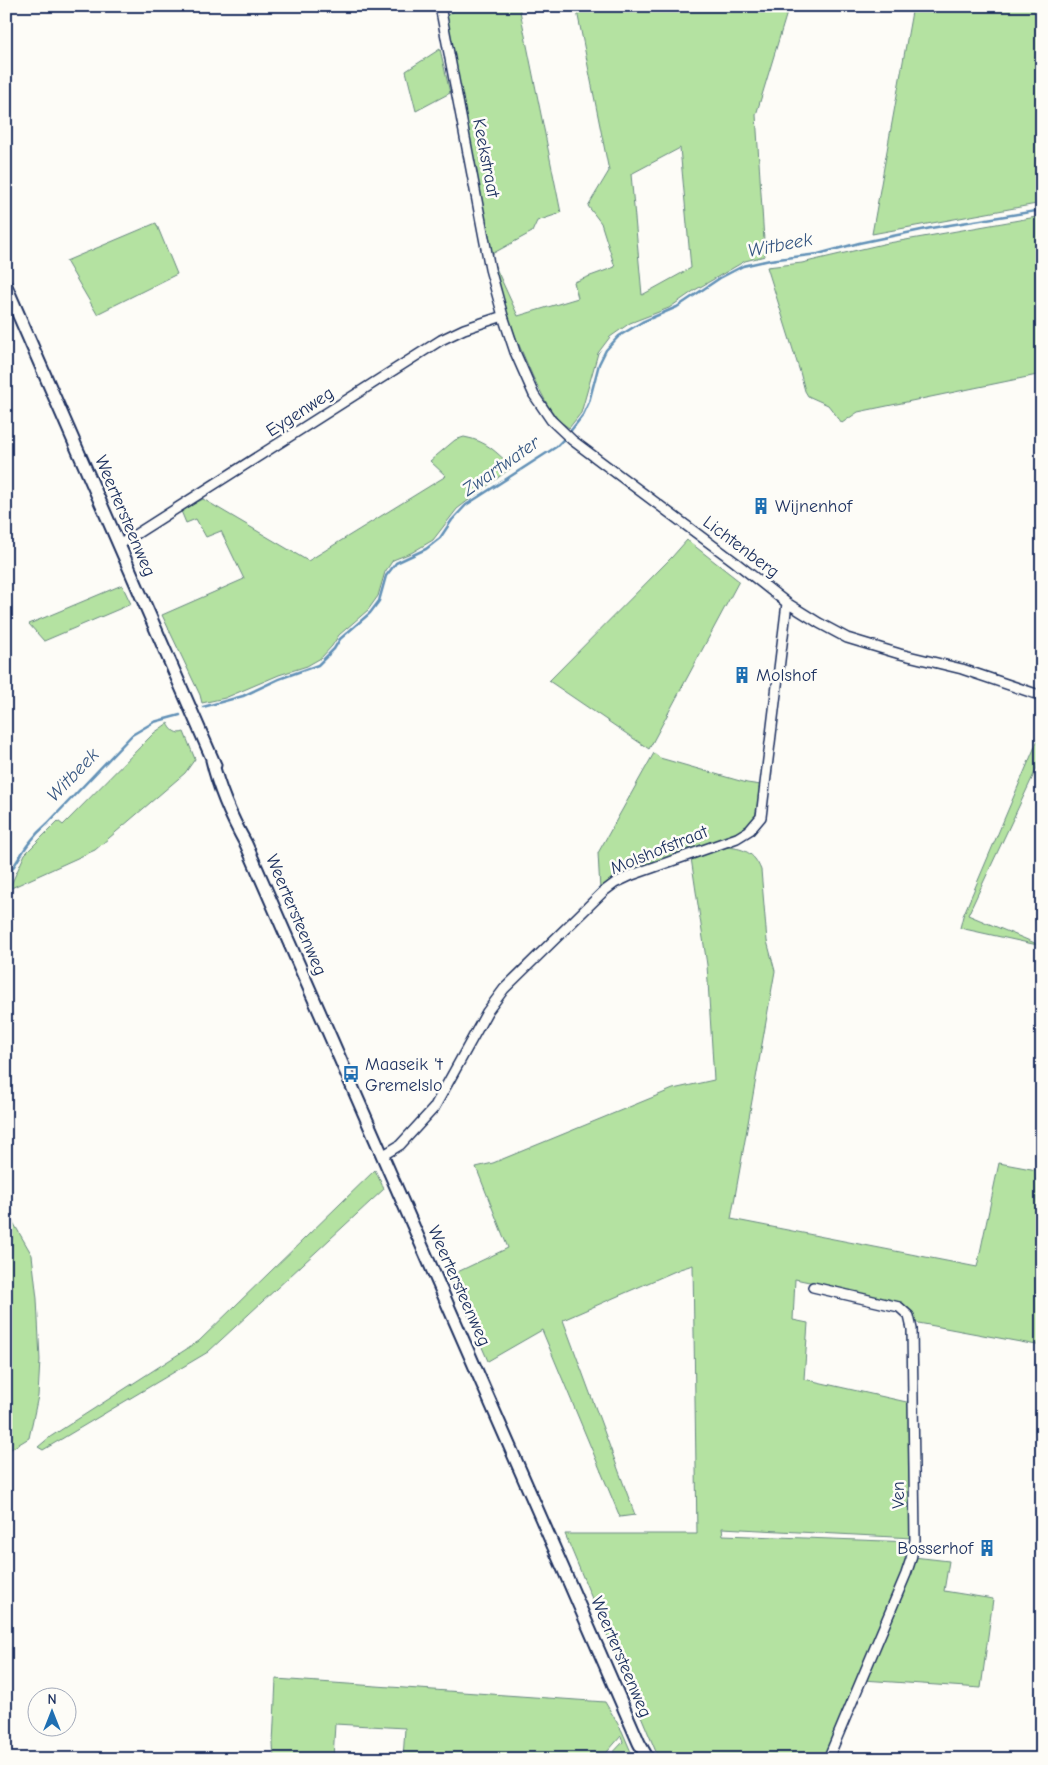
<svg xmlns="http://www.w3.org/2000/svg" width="1048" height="1765" font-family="'Comic Neue',sans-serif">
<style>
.green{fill:#b4e2a1;stroke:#688880;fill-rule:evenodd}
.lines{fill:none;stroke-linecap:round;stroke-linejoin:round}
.stream{stroke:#6291b7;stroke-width:2.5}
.minor-casing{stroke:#1b2f5e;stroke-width:12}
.secondary-casing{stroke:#1b2f5e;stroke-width:15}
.minor{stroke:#fdfcf7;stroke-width:9}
.secondary{stroke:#fdfcf7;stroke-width:11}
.labels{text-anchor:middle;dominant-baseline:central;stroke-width:5;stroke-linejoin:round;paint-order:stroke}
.street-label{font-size:18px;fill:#1b2f5e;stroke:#fdfcf7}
.poi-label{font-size:18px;fill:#1b2f5e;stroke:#fdfcf7;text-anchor:start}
.water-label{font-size:19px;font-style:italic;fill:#385883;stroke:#fdfcf7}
</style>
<rect width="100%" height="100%" fill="#fdfcf7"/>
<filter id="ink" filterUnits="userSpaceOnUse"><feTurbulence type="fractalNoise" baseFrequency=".02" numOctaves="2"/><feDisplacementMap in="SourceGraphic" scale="10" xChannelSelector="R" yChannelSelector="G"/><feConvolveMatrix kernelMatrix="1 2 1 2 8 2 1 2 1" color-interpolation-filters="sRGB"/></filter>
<g filter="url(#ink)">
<path class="green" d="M462,6H519L561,213L537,221L532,232L490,255L518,316L578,298L574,282L615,267L601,223L588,206L609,171L576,6H789L756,115L765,256L745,261L695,290L669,308L630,323L610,337L598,353L581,413L569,428L559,421L547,404L533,377L506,315L490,255L446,16ZM680,148L691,268L642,295L631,174Z
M913,6H1042V203L872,234Z
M440,49L450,93L416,111L406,71Z
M1042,216V374L858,412L842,423L828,405L808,396L805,391L800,372L767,267L802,263L883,244Z
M156,223L177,274L97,314L66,261Z
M464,437C487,441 496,452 512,467L457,509L433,540L411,553L393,560L385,572L378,596L368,610L339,635L332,646L321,658L307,666L279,675L225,698L202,703L200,695L162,615L244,579L221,531L206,537L196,519L186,523L181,511L203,499L308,561L446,476L430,461L455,440Z
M687,540L739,581L649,749L549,681L672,557Z
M122,585L131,604L44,641L29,624Z
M168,723C171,730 176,735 184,732L195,759L185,773L95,850L9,889L25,854L58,821L63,825L154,733Z
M1042,730V757L968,915L1042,946L960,928L963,916Z
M654,753L660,758L747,783L761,785L755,818L738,833L661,860L621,876L600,890L598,853Z
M725,847C743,848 754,852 761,870L767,941L775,971L731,1219L977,1267L999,1163L1042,1171V1346L913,1322L909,1312L819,1284L795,1279L793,1320L808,1323L804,1379L911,1403L913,1538L722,1528L723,1535L912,1542L911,1550L826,1759H659L565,1534H697L693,1265L680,1269L563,1320L635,1515L620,1517L542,1330L488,1361L459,1294L447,1277L508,1248L476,1167L493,1163L673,1089L714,1080L707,965L691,858Z
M375,1170L384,1189L208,1352L43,1450L38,1447L50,1437L199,1341Z
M6,1210L32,1255L37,1299L40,1360L38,1396L29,1438L6,1452Z
M914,1557L949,1561L944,1591L993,1599L981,1688L863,1680Z
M276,1679L605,1702L622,1731L634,1759H607L623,1742L621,1736L601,1759H403L405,1728L335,1724L333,1759H274L273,1744Z"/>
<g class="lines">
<path class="stream" d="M569,433L583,415L589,402L599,364L606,350L619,336L642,322L677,307L720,278L743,266L770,260L818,254L859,243L931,228L1042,210
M203,707L243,696L279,679L318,665L334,649L340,639L370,613L379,601L386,576L396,563L426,549L440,538L452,520L466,505L556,447L564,439
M6,879C20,857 27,841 48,823L132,735L154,722L180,715"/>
<g class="minor-casing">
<path id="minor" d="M440,6L490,269L503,316L515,352L534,395L551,420L572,440L735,562L787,603L819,623L847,638L900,654L962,669L1042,696
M119,545L441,340L464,329L503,316
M382,1156L400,1145L434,1108L487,1012L504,989L603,892L615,883L632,875L737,838L750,830L761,817L787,603
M813,1287L899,1307L909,1316L912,1329L915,1540L911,1559L906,1574L828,1759"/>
</g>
<g class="secondary-casing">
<path id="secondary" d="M6,286L215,765
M212,760C219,790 231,817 246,844C377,1144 509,1443 639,1743L648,1759"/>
</g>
<use href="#minor" class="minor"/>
<use href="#secondary" class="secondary"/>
</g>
</g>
<defs>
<g id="building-bare" transform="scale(1.35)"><path d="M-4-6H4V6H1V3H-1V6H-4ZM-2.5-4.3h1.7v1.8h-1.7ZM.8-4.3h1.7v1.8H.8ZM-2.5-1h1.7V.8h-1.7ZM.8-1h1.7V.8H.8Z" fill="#1f6fb2" stroke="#fdfcf7" stroke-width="2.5" paint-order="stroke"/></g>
<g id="bus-bare" transform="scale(1.35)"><path d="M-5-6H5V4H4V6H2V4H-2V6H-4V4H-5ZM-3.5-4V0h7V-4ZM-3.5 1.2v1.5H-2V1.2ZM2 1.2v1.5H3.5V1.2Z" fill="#1f6fb2" stroke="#fdfcf7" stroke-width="2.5" paint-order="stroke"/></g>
</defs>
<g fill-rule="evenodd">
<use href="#building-bare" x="761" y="506"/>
<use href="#building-bare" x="742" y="675"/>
<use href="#bus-bare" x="351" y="1074"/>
<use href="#building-bare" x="987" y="1548"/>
</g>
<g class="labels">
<g class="street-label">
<text transform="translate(486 158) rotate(79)">Keekstraat</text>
<text transform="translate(300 412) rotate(-33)">Eygenweg</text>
<text transform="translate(125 516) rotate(67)">Weertersteenweg</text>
<text transform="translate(741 547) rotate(37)">Lichtenberg</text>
<text transform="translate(659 850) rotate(-22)">Molshofstraat</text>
<text transform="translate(296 915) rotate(67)">Weertersteenweg</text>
<text transform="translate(459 1286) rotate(66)">Weertersteenweg</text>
<text transform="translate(898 1495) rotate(-90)">Ven</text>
<text transform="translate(621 1657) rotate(67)">Weertersteenweg</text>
</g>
<g class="poi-label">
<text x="775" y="506">Wijnenhof</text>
<text x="756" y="675">Molshof</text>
<text x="365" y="1064">Maaseik 't<tspan x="365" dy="21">Gremelslo</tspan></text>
<text x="973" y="1548" text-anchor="end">Bosserhof</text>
</g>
<g class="water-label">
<text transform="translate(780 245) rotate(-11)">Witbeek</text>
<text transform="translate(501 466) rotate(-35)">Zwartwater</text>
<text transform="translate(73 775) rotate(-46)">Witbeek</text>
</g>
</g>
<rect width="1048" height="1765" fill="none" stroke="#fdfcf7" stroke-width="25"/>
<rect x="12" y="12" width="1023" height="1740" fill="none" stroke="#1b2f5e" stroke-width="2" filter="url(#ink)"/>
<g transform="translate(52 1712)"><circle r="24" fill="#fdfcf7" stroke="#a3aaba"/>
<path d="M0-4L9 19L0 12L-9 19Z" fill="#1f6fb2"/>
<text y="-8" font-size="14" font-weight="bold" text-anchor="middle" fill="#1b2f5e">N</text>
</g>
</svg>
